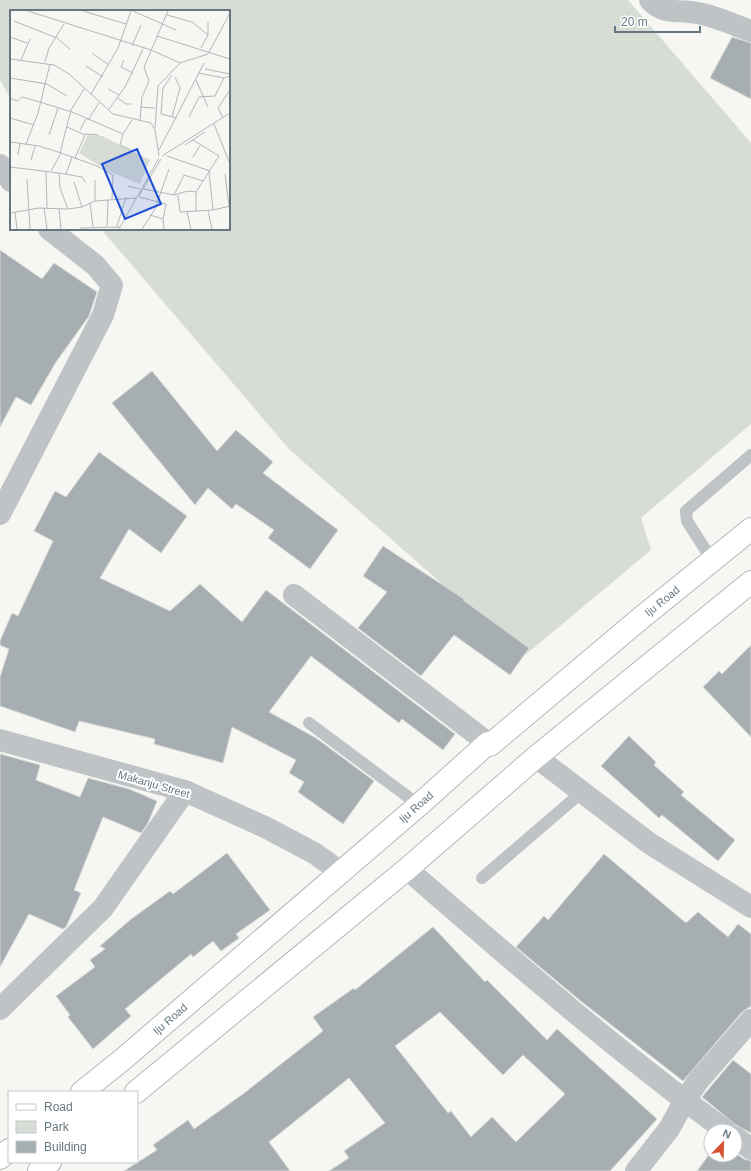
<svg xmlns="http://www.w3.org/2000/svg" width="751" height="1171" font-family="Helvetica,sans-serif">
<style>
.green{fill:#d7dcd4}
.building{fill:#a6aeb2;stroke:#d7d7d5;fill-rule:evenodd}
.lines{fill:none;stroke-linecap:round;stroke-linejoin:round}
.secondary-casing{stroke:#b2b7ba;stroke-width:24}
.service{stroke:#bfc3c6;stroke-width:12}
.minor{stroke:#bfc3c6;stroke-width:22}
.secondary{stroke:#fff;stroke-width:22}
.labels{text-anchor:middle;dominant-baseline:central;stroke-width:4;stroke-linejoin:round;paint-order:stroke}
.street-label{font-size:11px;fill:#677781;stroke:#fff}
.inset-road{fill:none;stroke:#b0b8bb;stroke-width:1}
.view{fill:#1d4ed8;fill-opacity:0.15;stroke:#1d4ed8;stroke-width:2}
.inset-edge{fill:none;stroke:#677781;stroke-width:2}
</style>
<rect width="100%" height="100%" fill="#f6f6f2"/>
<path class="green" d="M0,0H628L751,143V424L641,518L651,550L524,656L290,450L101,229H229V11H11V99L0,80Z"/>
<path class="building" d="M732,37L751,43V99L710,78Z
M0,250L42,279L54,263L97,292L89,316L56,362L31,405L16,397L0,427Z
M152,371L217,451L236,430L273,462L263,473L338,530L310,569L268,538L274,530L236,504L232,509L208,488L195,505L112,403Z
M99,452L187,516L161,553L129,529L100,578L170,611L200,584L242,622L266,590L455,734L443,750L402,719L399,723L311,656L269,712L316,738L374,781L343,824L298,792L304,782L289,773L296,760L232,727L223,763L154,744L155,739L79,721L75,732L0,706V677L9,649L0,645V641L12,613L18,616L53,541L34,531L55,491L66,497Z
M383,546L464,599L463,600L529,648L510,675L454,635L421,676L358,628L387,592L363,576Z
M751,645V737L703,687L719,671L722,674Z
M629,736L656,762L654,765L684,792L681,795L735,840L718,861L662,815L659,818L601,766Z
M0,754L40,765L36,780L80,797L88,778L129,789L157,801L148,823L141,833L103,817L74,890L81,893L66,927L63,929L29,914L0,967Z
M227,853L270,910L236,934L239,938L221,951L213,941L193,957L191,954L125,1009L131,1016L93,1049L68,1017L70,1015L56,996L95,967L90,960L105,949L100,946L130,920L170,891L173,894Z
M604,854L686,923L698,912L728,937L738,924L751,934V1006L742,1012L683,1081L582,1002L516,947L544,916L548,920Z
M433,927L485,982L487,980L547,1040L557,1029L657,1119L610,1171H329L349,1158L344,1151L385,1123L349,1078L269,1142L290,1171H124L157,1150L153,1145L188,1120L194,1129L243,1094L323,1031L313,1017L354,988L355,990ZM440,1012L503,1075L523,1055L565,1094L516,1142L492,1117L471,1137L451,1111L448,1113L395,1046Z
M733,1060L751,1074V1133L736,1125L702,1097Z
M711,1152V1155H735V1153L744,1159L751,1161V1171H697Z"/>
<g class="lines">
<g class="secondary-casing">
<path id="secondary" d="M82,1092L122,1060L419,805L488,743L490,745L641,618L751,529
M136,1092L407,869L536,757L751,582
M0,1158L9,1150
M39,1171L50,1162"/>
</g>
<path class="service" d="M712,560L687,521L686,511L751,455
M309,723L419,805
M482,878L582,792"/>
<path class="minor" d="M650,0C663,14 674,10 690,12C711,14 732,24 751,31
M0,165L11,181
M0,514L103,315L112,285L95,265L49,229
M294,595L488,743
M0,740L185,791L267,828L314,853L341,872
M536,757L649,843L751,907
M407,869C511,959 615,1050 726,1131
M0,1009L103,908L185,791
M735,1137L751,1149
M636,1171L669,1129L685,1100L698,1081L751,1020"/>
<use href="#secondary" class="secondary"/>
</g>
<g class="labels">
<g class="street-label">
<text transform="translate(662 601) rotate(-39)">Iju Road</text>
<text transform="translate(154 784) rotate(16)">Makanju Street</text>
<text transform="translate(416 807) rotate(-41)">Iju Road</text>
<text transform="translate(170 1019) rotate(-41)">Iju Road</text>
</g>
</g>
<g transform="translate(10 10)">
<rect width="220" height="220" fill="#f6f6f2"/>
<path d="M78,125L92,126L140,150L130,174L98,161L69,143Z" fill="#d7dcd4"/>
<path class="inset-road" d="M18,1L141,40L170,53L198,44L220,3M73,1L116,14M123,1L166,20M157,5L182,12L198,25M4,11L47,28L60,39M147,26L220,49M0,27L17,33M122,36L131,15M191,38L198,25V12M82,43L99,55M0,49L44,55L59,64L103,104L141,113L145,120L149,146M11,50L20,29M114,50L111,57L123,63M35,52L39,38L54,14M76,56L93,67M195,59L220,64M188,63L214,68L220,66M162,65L153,78L151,104L167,108M0,68L37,74L57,86M186,70L198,97M98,79L109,85M81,84L108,38L121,1M0,88L7,91L12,87L23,90L62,102L113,124L122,110M108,88L116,94H121M130,97L145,98M99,99L115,77L133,39M162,107L170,78L165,67M179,107L189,87L205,86L214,68M0,108L24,115M213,108L208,98L220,80M78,110L89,93M130,110L132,87L139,71L134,57L158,1M204,114L220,154M57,117L75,125L65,148M145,118L148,76L170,53M70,120L76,109M75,124L89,125M113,124L110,135L123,141L129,140M39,125L48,98M0,132L29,136L51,143L41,161M16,134L28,103L40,54M175,135L195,122M149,140L194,53M50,143L61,100L74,79M51,143L87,156L103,165L102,189M8,145L10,133M152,146L220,103M157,146L200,161M183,147L190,136M21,150L25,136M0,157L49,163L50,178L58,199M36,161L37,198M199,162L203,200M49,163L72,167L75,172M56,164L62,147M215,164L220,204M0,168V203M17,169L20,219M85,170V191M64,172L72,197M118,176L130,179M134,179L164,185L178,181L186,182L209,146L183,130M186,182V201M164,185L174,165L193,171M168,185L170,202L203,200L220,196M129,186L151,149M129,187L156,194L153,209M80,193L83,217M34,198L37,219M49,199L51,219M198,201L202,219M5,202L7,219M177,202L181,219M0,203L29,198L58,199L72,197L85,191L126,188M140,205L153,209L154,219M97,216L98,190M107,216L116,187M70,218L110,217M109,219L149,148M132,219L145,199L159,159"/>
<path class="view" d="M127,139L151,194L115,209L92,154Z"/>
<rect width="220" height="220" class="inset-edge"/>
</g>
<rect x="8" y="1091" width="130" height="72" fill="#ffffff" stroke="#c2c9cd"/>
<rect x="16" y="1104" width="20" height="6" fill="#ffffff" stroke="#c2c9cd"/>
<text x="44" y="1111" font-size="12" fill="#677781">Road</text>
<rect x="16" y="1121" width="20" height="12" fill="#d7dcd4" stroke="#c2c9cd"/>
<text x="44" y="1131" font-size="12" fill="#677781">Park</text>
<rect x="16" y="1141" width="20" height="12" fill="#a6aeb2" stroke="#c2c9cd"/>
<text x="44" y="1151" font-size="12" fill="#677781">Building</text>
<g transform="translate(723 1143) rotate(23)"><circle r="19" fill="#ffffff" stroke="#c2c9cd"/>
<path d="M0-3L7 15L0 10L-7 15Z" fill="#d75031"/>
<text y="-6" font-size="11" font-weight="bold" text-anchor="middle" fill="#677781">N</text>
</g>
<path d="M615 26v6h85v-6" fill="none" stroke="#677781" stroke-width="2"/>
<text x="621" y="26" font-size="12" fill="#677781" stroke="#ffffff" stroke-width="3" paint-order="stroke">20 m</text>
</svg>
